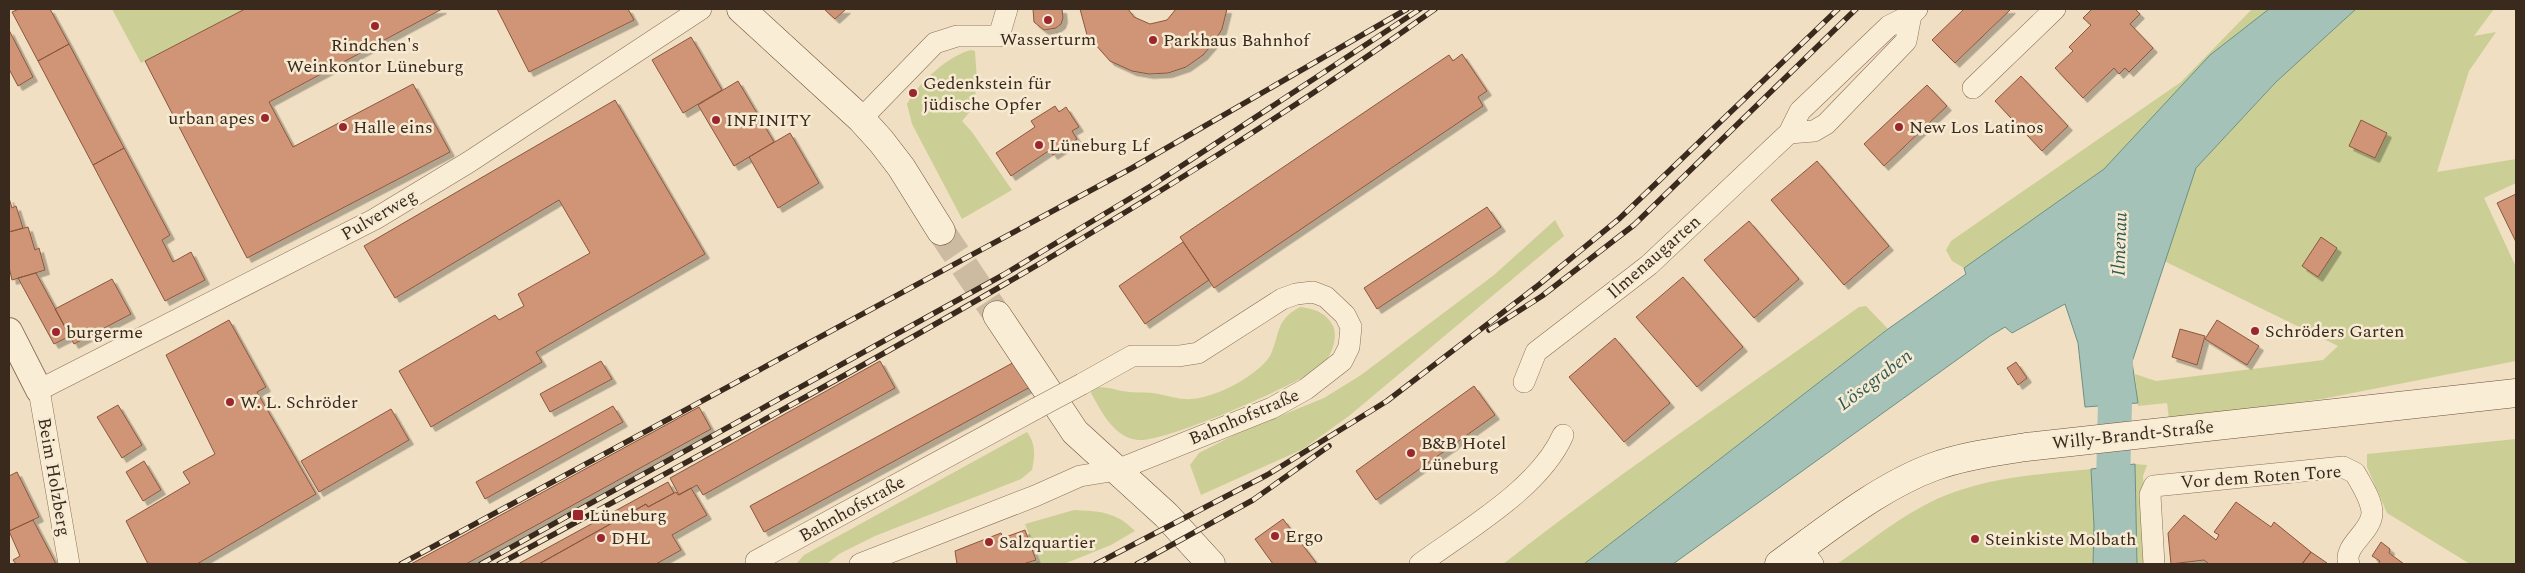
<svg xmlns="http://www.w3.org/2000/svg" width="2525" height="573" font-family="Spectral,serif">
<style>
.green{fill:#cccf95}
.water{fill:#a5c2b8;stroke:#6b9185}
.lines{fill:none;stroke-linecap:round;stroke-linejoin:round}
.river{stroke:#a5c2b8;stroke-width:34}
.building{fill:#d09576;stroke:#8b573d;filter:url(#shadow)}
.secondary-tunnel{stroke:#ccbba1;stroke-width:28;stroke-dasharray:28 14;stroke-linecap:butt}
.minor-casing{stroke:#8b7058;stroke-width:22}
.tertiary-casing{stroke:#8b7058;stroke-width:28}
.secondary-casing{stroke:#6c513b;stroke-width:29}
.minor{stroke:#faedd6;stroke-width:21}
.tertiary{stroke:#faedd6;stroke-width:26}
.secondary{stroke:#faedd6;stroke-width:28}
.rail-casing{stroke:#3a291d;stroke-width:5.5}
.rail{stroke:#f7ead2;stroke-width:4;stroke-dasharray:11;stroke-linecap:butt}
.minor-bridge-casing{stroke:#8b7058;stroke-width:22;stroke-linecap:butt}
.minor-bridge{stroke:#faedd6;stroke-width:21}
.poi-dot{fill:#9c262e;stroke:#f7ead2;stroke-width:2}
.labels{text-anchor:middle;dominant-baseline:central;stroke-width:5;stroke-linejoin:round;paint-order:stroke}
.poi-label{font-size:18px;fill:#3a291d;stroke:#f7ead2;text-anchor:start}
.street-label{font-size:18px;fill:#3a291d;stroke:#f7ead2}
.water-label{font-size:19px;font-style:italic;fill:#2c5a54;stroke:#f7ead2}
</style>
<defs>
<filter id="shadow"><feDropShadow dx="4.5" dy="4.5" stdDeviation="0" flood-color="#0004"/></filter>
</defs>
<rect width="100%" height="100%" fill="#f0dfc2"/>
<path class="green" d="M112,9H245L141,63Z
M2252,9H2278L2104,169L1964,268L1952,261L1946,250L1951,241L2181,82Z
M2356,9H2494L2474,36L2496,32L2469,71L2437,172L2516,159V183L2484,198L2516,267V361L2322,399L2169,419L2167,403L2138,406L2135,374L2156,381L2323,360L2338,346L2164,261L2196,168L2276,82Z
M971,50L975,51L977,81L974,107L962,121L972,132L1012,190L962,219L912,124L907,104C917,84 949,55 971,50Z
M1555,220L1564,236L1349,416L1303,449L1201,495L1190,465L1199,453L1238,433L1324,398L1361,375L1494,275Z
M1866,306L1888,329L1584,564H1503C1618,474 1740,392 1859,307Z
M1300,307C1314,309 1325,312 1332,324C1339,335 1332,355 1324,363C1305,383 1163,443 1138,440C1114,438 1101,411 1091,393L1092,389C1103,385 1111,389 1122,391C1132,393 1142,392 1153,393C1181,398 1186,404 1216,393C1232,388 1264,369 1271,354C1281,331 1275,321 1300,307Z
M1027,432C1036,444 1035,456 1032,470L1021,479L875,536L839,554L827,564H796L804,555Z
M2516,439V564H2470L2387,513L2367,467V454Z
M2135,464L2147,465L2143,476L2148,564H2137Z
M2091,469L2094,526L2093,564H1837C1871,541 1905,512 1944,496C1991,477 2041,474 2091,469Z
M1074,510C1099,511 1117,512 1135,531L1111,545L1064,564H1032L1039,561L1025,524Z"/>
<path class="water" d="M2269,9H2356L2276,82L2196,168L2132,362L2138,403L2085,407L2078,343L2065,304L2012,333L2005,327L1990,336L1673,564H1584L1888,329L1966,274L1964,268L2104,169L2210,55Z
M2135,464L2137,564H2093L2094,526L2091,469Z"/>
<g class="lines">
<path class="river" d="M2115,564L2113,485L2116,360"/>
</g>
<path class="building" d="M19,9H50L69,44L38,61L12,12Z
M245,9H442L269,102L293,147L413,84L450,152L247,258L145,61Z
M497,9H628L634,20L529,72Z
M824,9H846L835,19Z
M1033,9H1062L1063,18L1061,24L1056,28L1044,30L1034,22Z
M1080,9H1128L1134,17L1150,24L1167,20L1176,9H1227L1222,29L1215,41L1203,55L1186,67L1168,73L1149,74L1132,71L1110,61L1087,35Z
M1964,9H2011L1955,63L1932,40Z
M2092,9H2135L2140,14L2130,24L2153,48L2129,72L2125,68L2119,74L2114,68L2083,98L2055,68L2073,51L2069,47L2091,25L2083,18Z
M9,30L33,77L18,86L9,69Z
M691,37L722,90L683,113L652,60Z
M69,44L124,148L93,165L38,61Z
M1462,54L1487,91L1478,97L1483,106L1214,288L1180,237L1449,55L1453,61Z
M2021,76L2068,126L2042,151L1995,101Z
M738,81L774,142L734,166L698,105Z
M1927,85L1947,106L1884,166L1864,144Z
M615,100L705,254L536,352L542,362L431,427L399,371L495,315L499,320L524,306L518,294L590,253L559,200L395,298L364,246Z
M1055,106L1059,112L1066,107L1079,127L1072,131L1077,139L1053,155L1050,150L1011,176L996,153L1035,127L1031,121Z
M2361,120L2387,133L2375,158L2349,146Z
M790,133L819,183L778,208L749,157Z
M124,148L170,235L162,240L173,262L191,252L205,280L165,301L93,165Z
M1817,161L1889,246L1844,285L1771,200Z
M2516,194V242L2497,203Z
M9,198L12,208L16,206L23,228L9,232Z
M1487,207L1501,227L1377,309L1364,288Z
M1749,221L1799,279L1754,318L1704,260Z
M28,227L35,250L39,248L45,270L12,280L9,267V232Z
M2321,237L2337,248L2318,277L2302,266Z
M1183,242L1209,280L1145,324L1119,286Z
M36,273L70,336L54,344L18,278Z
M1683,277L1743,347L1697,387L1636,317Z
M112,279L131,314L74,344L55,309Z
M229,320L266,387L257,392L316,494L197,564H148L126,521L190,483L183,472L215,454L166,355Z
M2217,320L2259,346L2247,365L2205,339Z
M2180,329L2205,336L2197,365L2172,357Z
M1615,338L1670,403L1624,442L1569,377Z
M1018,360L1032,386L764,532L750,506Z
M601,361L612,379L550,412L540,394Z
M880,361L895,388L703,495L697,485L679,495L670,478Z
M2016,362L2027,378L2018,385L2007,368Z
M1474,386L1495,415L1376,500L1356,471Z
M118,405L142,445L122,458L97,417Z
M613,406L623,422L485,499L476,482Z
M699,407L711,429L466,564H411Z
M391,409L409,440L319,492L301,461Z
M144,461L161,490L143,501L126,472Z
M17,472L39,517L9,531V476Z
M668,482L674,493L648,507L646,504L539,564H518Z
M691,488L707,515L672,535L681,550L656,564H539L646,504L648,507L676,492L678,495Z
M2236,502L2271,527L2274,522L2311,552L2302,564H2209L2204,560L2171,564L2168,533L2184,515L2216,540L2219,535L2214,532Z
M1283,519L1317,564H1273L1255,539Z
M33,520L56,564H16L13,560L20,556L9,531Z
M1025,530L1036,560L1023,564H957L955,551L1001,533L1003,538Z
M2381,542L2390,549L2389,553L2404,564H2378L2380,561L2372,556Z
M2311,552L2327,563L2326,564H2302Z"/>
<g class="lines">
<path class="secondary-tunnel" d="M941,231L997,315"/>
<g class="minor-casing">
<path id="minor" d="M1973,88L2055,9
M861,119L935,43L957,36H999L1007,9
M1789,133L1814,131L1826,124L1906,41L1911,15
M1524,382L1536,352L1649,265L1789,133L1800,111L1820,92L1889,26L1911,15L1917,9
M1801,548L1813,564
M69,564L39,390L375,219L469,162L701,9
M758,564L756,561L1037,408
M860,564L1035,496L1080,476L1117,470L1272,408L1306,389L1342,361L1349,347L1351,327L1345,315L1326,297L1313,292L1296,294L1282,299L1198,353L1179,356H1132L1082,384
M1420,564C1466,530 1540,488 1563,435
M2154,564L2150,495L2154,486L2343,467L2355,473C2361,484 2372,500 2372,513C2372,532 2342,546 2349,564"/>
</g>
<g class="tertiary-casing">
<path id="tertiary" d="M9,331L39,390"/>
</g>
<g class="secondary-casing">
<path id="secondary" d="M741,9L861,119L881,141L901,167L941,231
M997,315L1075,432L1166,515L1211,564
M1779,564C1826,530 1879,487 1933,467C1963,456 1995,452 2026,447L2516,393"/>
</g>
<use href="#minor" class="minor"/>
<use href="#tertiary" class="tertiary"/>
<use href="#secondary" class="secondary"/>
<g class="rail-casing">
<path id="rail" d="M1489,330L1542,296L1634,225L1856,9
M401,564L1132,168L1407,9
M481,564L1003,275L1154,184L1420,9
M499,564C818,391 1140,220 1435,9
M1096,564L1267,475L1387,401L1536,287L1620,218L1838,9
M1137,564L1253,500L1329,446"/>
</g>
<use href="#rail" class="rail"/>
<g class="minor-bridge-casing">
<path id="minor-bridge" d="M1037,408L1082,384"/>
</g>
<use href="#minor-bridge" class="minor-bridge"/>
</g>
<g class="poi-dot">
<circle cx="1048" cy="20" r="5"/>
<circle cx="375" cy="26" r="5"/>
<circle cx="1153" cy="40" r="5"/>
<circle cx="913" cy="93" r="5"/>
<circle cx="265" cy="118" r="5"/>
<circle cx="716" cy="120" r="5"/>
<circle cx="343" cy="127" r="5"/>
<circle cx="1899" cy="127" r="5"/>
<circle cx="1039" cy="145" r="5"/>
<circle cx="2255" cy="331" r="5"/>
<circle cx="56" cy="332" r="5"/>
<circle cx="230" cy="402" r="5"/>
<circle cx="1411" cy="453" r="5"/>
<rect x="572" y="509" width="12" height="12" rx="2.5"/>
<circle cx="1275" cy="536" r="5"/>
<circle cx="601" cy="538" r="5"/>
<circle cx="1975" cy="539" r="5"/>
<circle cx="989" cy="542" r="5"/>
</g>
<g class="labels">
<g class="poi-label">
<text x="1048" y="39" text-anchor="middle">Wasserturm</text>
<text x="1163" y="40">Parkhaus Bahnhof</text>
<text x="375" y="45" text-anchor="middle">Rindchen's<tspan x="375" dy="21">Weinkontor Lüneburg</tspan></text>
<text x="923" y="83">Gedenkstein für<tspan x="923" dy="21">jüdische Opfer</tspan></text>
<text x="255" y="118" text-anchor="end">urban apes</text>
<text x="726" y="120">INFINITY</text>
<text x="353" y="127">Halle eins</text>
<text x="1909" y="127">New Los Latinos</text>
<text x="1049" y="145">Lüneburg Lf</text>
<text x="2265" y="331">Schröders Garten</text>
<text x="66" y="332">burgerme</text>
<text x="240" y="402">W. L. Schröder</text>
<text x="1421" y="443">B&amp;B Hotel<tspan x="1421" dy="21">Lüneburg</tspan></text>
<text x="589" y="515">Lüneburg</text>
<text x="1285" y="536">Ergo</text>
<text x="611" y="538">DHL</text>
<text x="1985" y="539">Steinkiste Molbath</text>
<text x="999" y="542">Salzquartier</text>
</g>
<g class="street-label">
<text transform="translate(379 215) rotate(-30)">Pulverweg</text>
<text transform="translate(1654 257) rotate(-41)">Ilmenaugarten</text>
<text transform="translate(1244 417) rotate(-23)">Bahnhofstraße</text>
<text transform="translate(2133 435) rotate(-6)">Willy-Brandt-Straße</text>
<text transform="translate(54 477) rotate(80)">Beim Holzberg</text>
<text transform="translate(2261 477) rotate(-4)">Vor dem Roten Tore</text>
<text transform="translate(852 509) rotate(-29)">Bahnhofstraße</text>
</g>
<g class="water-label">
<text transform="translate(2120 244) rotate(-88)">Ilmenau</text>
<text transform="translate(1875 380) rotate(-37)">Lösegraben</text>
</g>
</g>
<rect width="2525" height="573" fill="none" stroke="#3a291d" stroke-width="20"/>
</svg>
